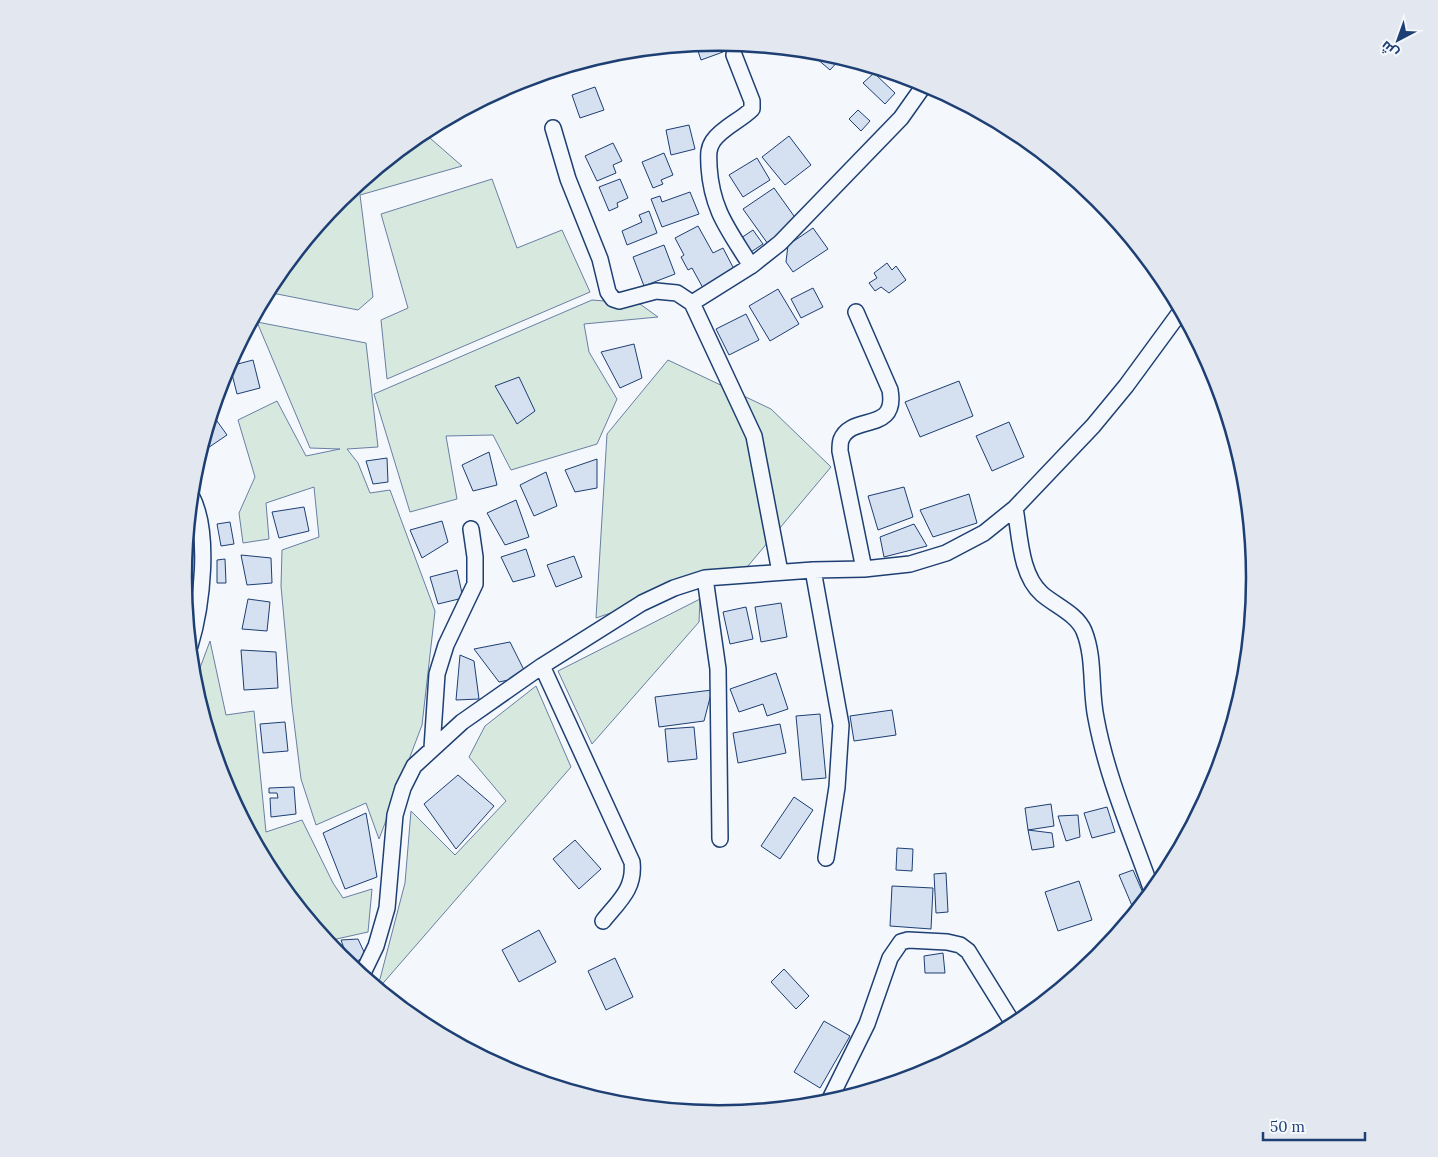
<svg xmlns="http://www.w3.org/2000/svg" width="1438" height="1157" font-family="Lora,Cairo,serif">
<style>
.green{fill:#d7e8df;stroke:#687fa3}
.building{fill:#d5e0f0;stroke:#1d3f73}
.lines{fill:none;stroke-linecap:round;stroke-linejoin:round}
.minor-casing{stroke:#1d3f73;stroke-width:18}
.minor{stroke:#f4f7fb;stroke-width:15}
.rim{fill:none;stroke:#1d3f73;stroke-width:2.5}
</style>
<rect width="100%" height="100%" fill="#f4f7fb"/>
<path class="green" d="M423,132L462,166L360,195L373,297L358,310L267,292L274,280L340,199Z
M492,179L517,248L562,230L590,292L387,379L381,320L408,308L381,214Z
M592,300L640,304L658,317L584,324L589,352L617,399L597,444L511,470L493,435L446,436L457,499L410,512L374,394Z
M257,322L366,343L378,447L347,449L358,463L370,493L390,490L435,611L422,725L379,839L366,803L316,825L301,779L292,706L281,586L282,550L319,537L314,487L266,503L269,539L243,543L239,513L255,477L238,420L277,401L306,456L340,449L310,448Z
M668,360L771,409L831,467L748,566L596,618L607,434Z
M700,599L699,622L592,744L558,671Z
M210,641L226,715L254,711L266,832L302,820L333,883L343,898L372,889L368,932L332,940L337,954L273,876L225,785L197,676Z
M536,686L571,767L378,989L374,985L380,979L405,883L411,811L455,855L506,801L469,757L485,726Z"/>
<path class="building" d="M719,43L723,52L701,60L696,45Z
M809,52L824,53L841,58L830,70Z
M565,68L567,71L553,78L550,72Z
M874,73L895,93L885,104L863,83Z
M595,87L604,110L580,118L572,95Z
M858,110L870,121L861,131L849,119Z
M689,125L695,149L671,155L666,130Z
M789,136L811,165L785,185L762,157Z
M613,143L622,161L613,165L616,173L597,181L585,156Z
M664,153L673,175L661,180L663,184L653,188L642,162Z
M757,158L770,180L743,197L729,175Z
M620,179L628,198L617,203L618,207L609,211L599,187Z
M774,188L799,223L768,244L743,209Z
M690,192L699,214L662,227L651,199L660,196L662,202Z
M649,211L657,233L627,245L622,231L642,222L639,215Z
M698,226L713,253L723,248L735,271L703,288L692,268L688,270L681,257L684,255L675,238Z
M813,228L828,249L793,272L786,262L788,245Z
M753,230L763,244L751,252L741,238Z
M664,245L675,274L644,286L633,257Z
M887,263L892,270L896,266L906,280L889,293L881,287L875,291L869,283L877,278L874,273Z
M813,288L823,307L801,318L791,299Z
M778,289L799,324L770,341L749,306Z
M746,314L759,340L729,355L716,329Z
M634,344L642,378L620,388L601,352Z
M253,360L260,388L237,394L230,366Z
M519,377L535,411L517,424L495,386Z
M959,381L973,416L920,437L905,402Z
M212,414L227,435L202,452L201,450Z
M1009,422L1024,457L992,471L976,436Z
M489,452L497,485L473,491L462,465Z
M387,458L388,482L373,484L366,461Z
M597,459V488L575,492L565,470Z
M546,472L557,506L534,516L520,485Z
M904,487L913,517L878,530L868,496Z
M969,494L977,523L933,537L920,510Z
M516,500L529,537L505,545L487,513Z
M304,507L309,531L279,538L272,512Z
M442,521L448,542L422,558L410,530Z
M230,522L234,544L221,546L217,524Z
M914,524L927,546L884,557L880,537Z
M526,549L535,576L513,582L501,557Z
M241,555L271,558L272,583L247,585Z
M574,556L582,577L556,587L547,565Z
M225,559L226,583H217V560Z
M457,570L463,598L438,604L430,577Z
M248,599L270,602L267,631L242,629Z
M781,603L787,637L761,642L755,607Z
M746,607L753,639L730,644L723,612Z
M510,642L527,676L499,682L474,649Z
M241,650L276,652L278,688L244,690Z
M460,655L474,661L479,699L456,700Z
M776,673L788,709L767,716L763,704L739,712L730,689Z
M712,690L704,721L659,727L655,697Z
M892,710L896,735L854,741L850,716Z
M820,714L826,778L802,780L796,716Z
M285,722L288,751L263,753L260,724Z
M780,724L786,753L738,763L733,733Z
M694,727L697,759L668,762L665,729Z
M458,775L494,806L456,849L424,804Z
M294,787L296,814L271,817L270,798H278L277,793H269V788Z
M794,797L813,810L780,859L761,846Z
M1051,804L1054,826L1028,830L1025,808Z
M1107,807L1115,832L1092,838L1084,813Z
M366,813L377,877L345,889L323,833Z
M1078,815L1080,837L1066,841L1058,816Z
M1028,830L1052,833L1054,847L1032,850Z
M575,840L601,869L579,889L553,859Z
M897,848L913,849L912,871L896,870Z
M1133,870L1146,900L1141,905L1133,908L1119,875Z
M946,873L948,912L936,913L934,874Z
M1079,881L1092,920L1058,931L1045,892Z
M892,886L933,888L931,929L890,926Z
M539,930L556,962L519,982L502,950Z
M358,939L366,956L350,965L341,940Z
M943,953L945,973H925L924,956Z
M1099,956L1098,958L1080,972L1077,966Z
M615,958L633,997L606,1010L588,971Z
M784,969L809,996L796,1009L771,982Z
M824,1021L850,1036L820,1088L794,1072Z
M476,1046L480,1056L468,1049Z"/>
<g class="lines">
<g class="minor-casing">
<path id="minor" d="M734,55L752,101V109C740,121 723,127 713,141C707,150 709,158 709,167C712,211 729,230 751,266
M553,128L568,179L600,259L608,292L613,299L619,301L656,291L677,293L692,303L754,436L780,572
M692,303L751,266L780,243L901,118L925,84
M856,312L890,390C898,434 851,413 841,440C840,443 840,448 840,451L864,569
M1015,508C1020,535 1020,575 1042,594C1056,606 1077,614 1084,631C1095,658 1090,690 1096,718C1107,778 1132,834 1152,891
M813,570L841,725L837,787L826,858
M705,578L718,669L720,839
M190,646C202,606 211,532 191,495
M542,666L632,862C635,889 619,901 603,921
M432,748L437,674L446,645L475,584V557L471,529
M362,975L376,946L387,908L395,815L403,788L414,766L462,722L542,666L642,603L674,588L705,578L813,570L864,569L910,564L946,553L984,533L1015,508L1093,426L1126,386L1181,311
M828,1103L867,1024L890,958L901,942L908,940L947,942L960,945L968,951L1014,1025"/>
</g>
<use href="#minor" class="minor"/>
</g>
<path d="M0 0H1438V1157H0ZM192 578a527 527 0 1 1 1054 0a527 527 0 1 1-1054 0Z" fill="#e3e8f0" fill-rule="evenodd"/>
<path class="rim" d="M192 578a527 527 0 1 1 1054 0a527 527 0 1 1-1054 0Z"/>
<g transform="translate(1398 40) rotate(221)" stroke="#f4f7fb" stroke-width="4" paint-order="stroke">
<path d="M0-4L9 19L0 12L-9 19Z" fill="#1d3f73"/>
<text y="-8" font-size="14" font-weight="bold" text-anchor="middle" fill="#1d3f73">ش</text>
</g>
<path d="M1263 1132v8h102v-8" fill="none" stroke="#1d3f73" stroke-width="2.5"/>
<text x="1270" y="1132" font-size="15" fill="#1d3f73" stroke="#f4f7fb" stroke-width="4" paint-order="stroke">50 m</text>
</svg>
